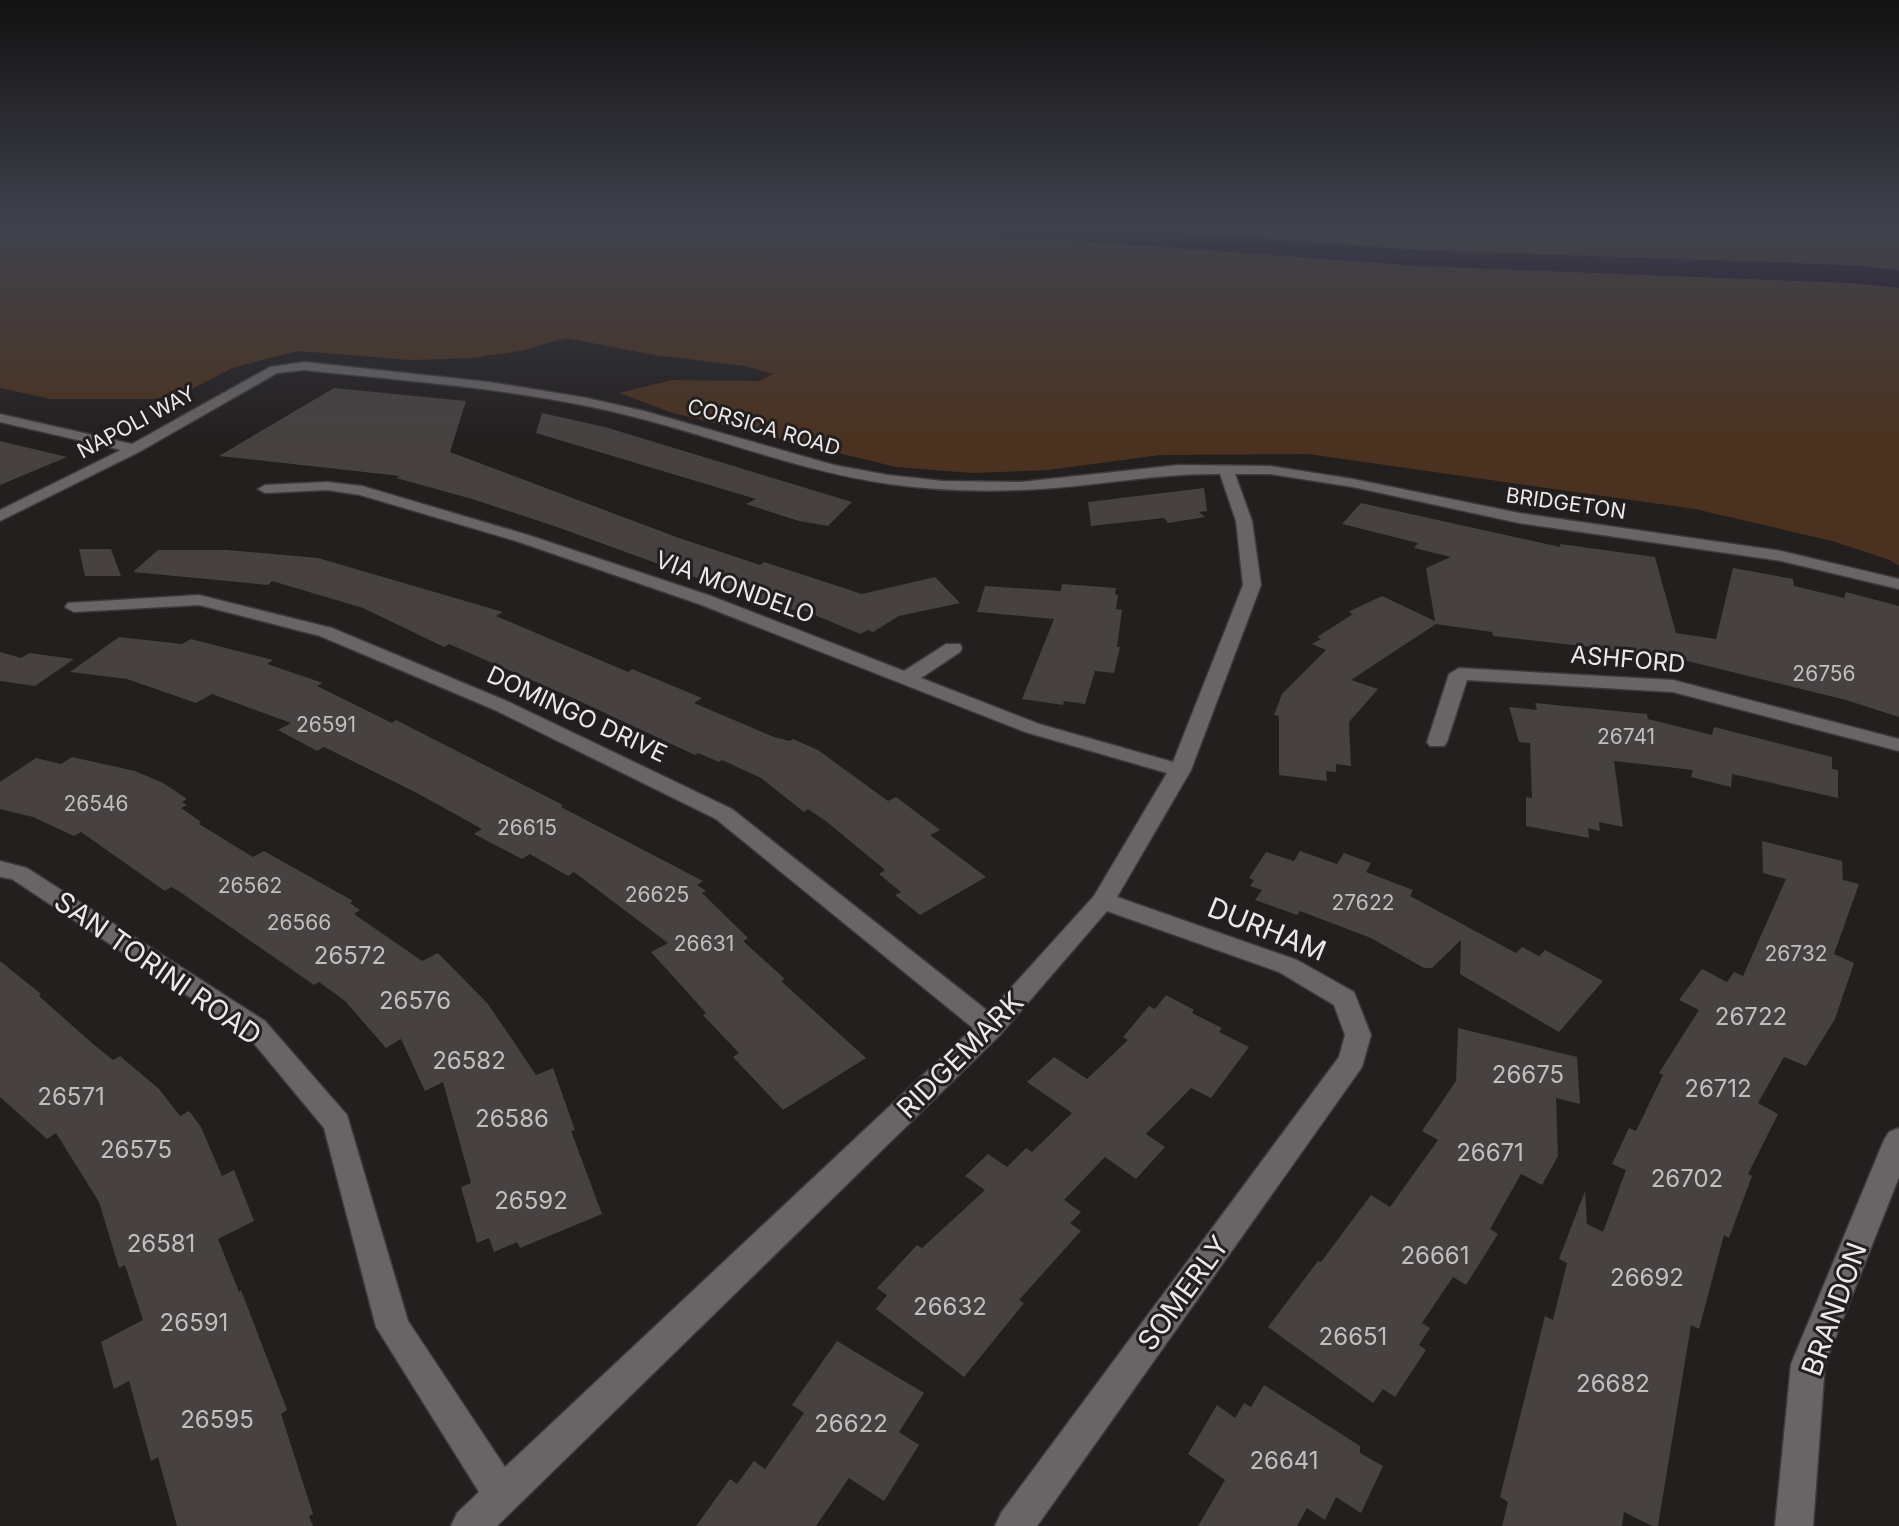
<svg xmlns="http://www.w3.org/2000/svg" width="1899" height="1526" font-family="Inter,sans-serif">
<style>
.green{fill:#4b3220}
.lines{fill:none;stroke-linecap:round;stroke-linejoin:round}
.river{fill:#18011b;fill-rule:evenodd}
.building{fill:#474241}
.minor-casing{stroke:#3d3a3a;stroke-width:3}
.minor{fill:#696465;fill-rule:evenodd}
.labels{text-anchor:middle;dominant-baseline:central;stroke-width:6;stroke-linejoin:round;paint-order:stroke}
.far-street-label{font-size:21px;fill:#eae8e8;stroke:#231f1f}
.number-label{font-size:21px;fill:#c1bebe}
.street-label{font-size:24px;fill:#eae8e8;stroke:#231f1f}
.near-number-label{font-size:24px;fill:#c1bebe}
.near-street-label{font-size:28px;fill:#eae8e8;stroke:#231f1f}
</style>
<rect width="100%" height="100%" fill="#231f1f"/>
<path class="green" d="M0,227H1899V566L1890,560L1832,541L1695,509L1308,454L1160,455L1048,470L973,473L896,467L673,413L619,393L672,380L760,381L773,374L745,366L654,355L566,338L520,351L472,358L411,360L298,351L232,368L188,391L154,399H50L0,388Z"/>
<g class="lines">
<path class="river" d="M984,227H1111L1418,250L1850,265L1899,270V288L1850,283L1418,266L997,235L988,233Z"/>
</g>
<path class="building" d="M334,388L466,401L450,452L679,538L760,565L764,562L862,594L935,577L960,603L899,616L873,632L868,630L860,634L803,610L801,612L741,594L557,527L472,499L396,478L400,476L219,456Z
M542,413L605,427L852,502L828,526L799,521L746,504L756,499L536,433Z
M0,441L67,457L0,485Z
M1204,488L1207,511L1199,512L1205,517L1168,523L1164,518L1091,526L1088,502Z
M1361,503L1560,547V544L1655,557L1676,633L1716,639L1733,568L1793,579L1794,586L1844,598L1846,592L1899,606V717L1846,700L1675,658L1676,662L1591,647L1493,636L1492,632L1436,624L1351,680L1378,689L1349,722L1351,766L1336,764V772L1326,771L1327,781L1279,775V716L1274,715L1282,694L1326,650L1312,644L1321,639L1317,637L1353,614L1348,612L1382,596L1435,621L1426,568L1451,557L1414,548L1418,543L1342,524Z
M79,549H111L121,576H85Z
M158,550H227L318,558L503,612L496,616L628,672L632,669L702,698L694,703L774,737L790,741L793,739L818,750L888,801L896,797L940,830L930,835L986,877L920,915L895,895L901,892L879,874L885,870L827,822L808,809L804,812L761,778L722,760L719,762L698,753L695,755L575,699L449,644L444,647L363,608L272,581L268,585L133,572Z
M1062,584L1116,588L1115,594L1118,595L1116,609L1122,610L1117,647H1120L1114,673L1095,671L1085,704L1064,701L1063,705L1022,699L1054,619L977,612L985,586L1061,591Z
M119,637L182,644L191,639L273,660L267,664L323,683L317,686L392,723L396,720L563,805L561,807L703,881L697,885L706,891L702,893L748,938L743,941L785,979L781,981L866,1058L783,1110L733,1057L739,1053L703,1015L706,1013L651,952L668,943L574,872L568,876L530,854L522,859L474,834L482,829L417,793L324,747L317,751L278,730L291,723L212,694L196,703L127,679L70,672Z
M0,652L21,658L29,653L74,659L35,686L0,681Z
M1535,703L1647,714L1648,719L1712,735L1714,727L1832,757V769L1838,770V798L1732,774L1731,787L1691,777L1693,770L1614,761L1623,827L1599,822L1600,831L1588,828L1589,838L1526,826V797L1532,798L1530,743L1519,742L1509,707L1537,710Z
M72,757L135,771L163,783L187,799L182,802L187,805L181,808L201,822L199,824L253,857L264,851L353,901L350,903L360,910L354,914L422,961L438,953L488,1004L536,1075L553,1068L575,1130L571,1131L602,1214L520,1248L517,1242L494,1252L489,1238L477,1243L461,1187L471,1183L443,1082L425,1091L401,1039L386,1048L345,1001L319,982L314,985L180,892L171,887L165,891L81,832L74,836L33,817L0,809V782L36,758L61,764Z
M1762,841L1842,861L1843,880L1859,884L1834,954L1854,963L1835,1019L1806,1066L1784,1057L1758,1103L1778,1114L1748,1174L1752,1176L1729,1238L1724,1235L1699,1329L1691,1325L1658,1526H1652L1624,1512L1622,1526H1502L1508,1502L1500,1497L1545,1316L1553,1320L1567,1263L1559,1259L1585,1191L1587,1224L1603,1232L1626,1170L1612,1164L1629,1128L1636,1131L1663,1075L1659,1073L1699,1010L1679,1000L1702,969L1727,982L1734,972L1743,976L1786,879L1763,873Z
M1300,851L1337,864L1344,853L1371,863L1366,872L1413,890L1410,896L1516,953L1522,947L1539,956L1545,950L1603,981L1559,1032L1460,974L1461,940L1432,968H1424L1371,938L1300,911L1297,915L1255,900L1262,890L1250,886L1254,880L1249,878L1266,852L1294,861Z
M0,961L41,994L39,996L93,1044L113,1060L120,1056L159,1089L180,1116L189,1111L201,1127L222,1176L234,1170L254,1221L218,1239L239,1292L241,1290L287,1410L281,1414L313,1514L309,1516L313,1526H177L158,1457L151,1461L129,1381L114,1389L101,1342L143,1320L125,1265L119,1268L99,1202L56,1133L47,1139L0,1097Z
M1166,995L1194,1010L1192,1013L1222,1028L1219,1032L1249,1047L1211,1098L1191,1088L1146,1134L1165,1147L1136,1179L1105,1157L1064,1200L1081,1212L1070,1223L1081,1231L1019,1300L1024,1303L964,1377L876,1309L887,1295L877,1288L917,1245L922,1248L985,1190L965,1176L988,1154L1007,1167L1026,1148L1032,1152L1072,1113L1027,1082L1054,1057L1087,1079L1128,1040L1123,1037L1149,1006L1155,1009Z
M1458,1028L1577,1057L1580,1104L1556,1098L1558,1156L1542,1185L1521,1174L1490,1229L1498,1234L1466,1285L1453,1277L1422,1323L1430,1328L1419,1345L1426,1350L1395,1397L1383,1389L1373,1403L1268,1327L1318,1261L1321,1262L1371,1195L1390,1207L1438,1140L1422,1131L1456,1081Z
M837,1341L924,1393L899,1432L919,1445L884,1501L849,1478L816,1526H696L730,1479L737,1484L754,1461L765,1469L804,1413L792,1405Z
M1264,1385L1360,1446V1453L1383,1466L1361,1513L1336,1497L1325,1520L1307,1508L1297,1526H1198L1225,1480L1188,1454L1217,1405L1235,1418L1244,1403L1251,1407Z"/>
<g class="lines">
<g class="minor-casing">
<path id="minor" d="M304,362L489,382L587,398L644,411L834,465L888,475L943,481L1021,482L1179,465L1270,466L1353,479L1519,513L1781,551L1899,579V589L1781,561L1519,523L1353,487L1270,474H1235L1252,521L1261,585L1191,770L1117,897L1297,960L1354,992L1371,1035L1362,1067L1037,1526H995L1001,1513L1339,1057L1345,1035L1334,1005L1279,972L1107,911L1000,1035L497,1526H451L457,1513L479,1492L376,1327L324,1128L247,1035L12,879L0,877V861L27,868L265,1021L347,1115L408,1321L505,1467L973,1028L716,819L495,710L320,636L199,605L74,612L65,607L68,603L199,595L332,628L509,702L732,809L989,1012L1094,896L1167,773L1025,732L699,604L516,541L360,495L327,490L265,493L258,489L265,485L327,482L362,486L528,535L711,596L904,671L946,644H960L962,648L960,652L921,678L1039,724L1173,762L1243,585L1236,521L1220,474C1153,473 1088,488 1020,490C977,492 932,490 889,484C786,469 689,426 587,406C494,387 398,380 304,370L277,373L139,452L0,521V510L121,450L0,422V414L132,444L270,367Z
M1459,668L1673,680L1899,739V751L1673,692L1467,680L1447,742L1444,746H1430L1427,742L1449,674Z
M1899,1128V1177L1825,1364L1813,1526H1775L1791,1364L1884,1140L1889,1132Z"/>
</g>
<use href="#minor" class="minor"/>
</g>
<linearGradient id="sky" x2="0" y2="1"><stop stop-color="#131111"/><stop offset="0.51" stop-color="#3f424d"/><stop offset="1" stop-color="#3f424d" stop-opacity="0"/></linearGradient>
<rect width="1899" height="441" fill="url(#sky)"/>
<g class="labels">
<g class="far-street-label">
<text transform="translate(136 422) rotate(-28)">NAPOLI WAY</text>
<text transform="translate(764 427) rotate(16)">CORSICA ROAD</text>
<text transform="translate(1566 503) rotate(8)">BRIDGETON</text>
</g>
<g class="number-label">
<text x="1824" y="673">26756</text>
<text x="326" y="724">26591</text>
<text x="1626" y="736">26741</text>
<text x="96" y="803">26546</text>
<text x="527" y="827">26615</text>
<text x="250" y="885">26562</text>
<text x="657" y="894">26625</text>
<text x="1363" y="902">27622</text>
<text x="299" y="922">26566</text>
<text x="704" y="943">26631</text>
<text x="1796" y="953">26732</text>
</g>
<g class="street-label">
<text transform="translate(735 587) rotate(20)">VIA MONDELO</text>
<text transform="translate(1628 659) rotate(5)">ASHFORD</text>
<text transform="translate(577 714) rotate(25)">DOMINGO DRIVE</text>
</g>
<g class="near-number-label">
<text x="350" y="955">26572</text>
<text x="415" y="1000">26576</text>
<text x="1751" y="1016">26722</text>
<text x="469" y="1060">26582</text>
<text x="1528" y="1074">26675</text>
<text x="1718" y="1088">26712</text>
<text x="71" y="1096">26571</text>
<text x="512" y="1118">26586</text>
<text x="136" y="1149">26575</text>
<text x="1490" y="1152">26671</text>
<text x="1687" y="1178">26702</text>
<text x="531" y="1200">26592</text>
<text x="161" y="1243">26581</text>
<text x="1435" y="1255">26661</text>
<text x="1647" y="1277">26692</text>
<text x="950" y="1306">26632</text>
<text x="194" y="1322">26591</text>
<text x="1353" y="1336">26651</text>
<text x="1613" y="1383">26682</text>
<text x="217" y="1419">26595</text>
<text x="851" y="1423">26622</text>
<text x="1284" y="1460">26641</text>
</g>
<g class="near-street-label">
<text transform="translate(1267 929) rotate(22)">DURHAM</text>
<text transform="translate(158 968) rotate(35)">SAN TORINI ROAD</text>
<text transform="translate(960 1055) rotate(-45)">RIDGEMARK</text>
<text transform="translate(1183 1293) rotate(-54)">SOMERLY</text>
<text transform="translate(1834 1309) rotate(-70)">BRANDON</text>
</g>
</g>
</svg>
